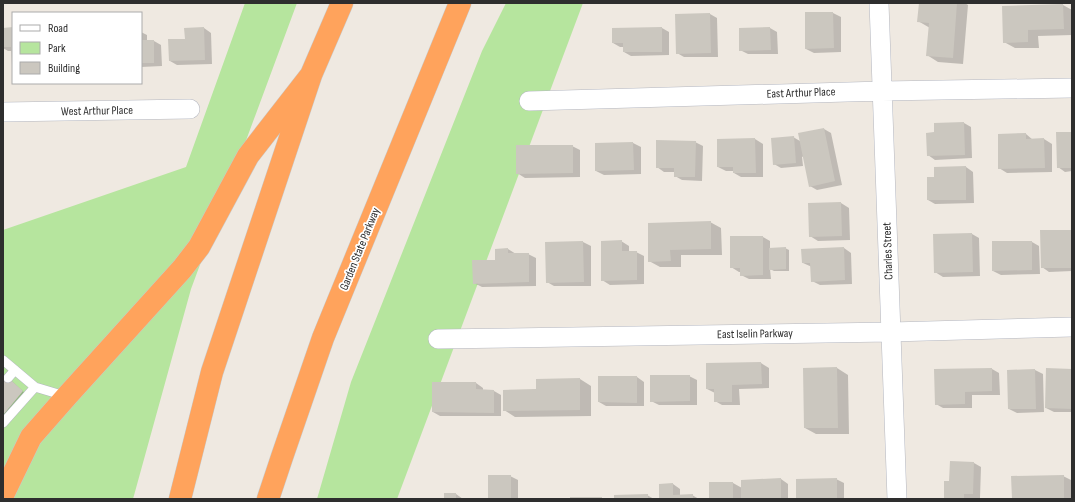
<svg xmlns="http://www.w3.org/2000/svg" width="1075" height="502" font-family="'Sofia Sans Condensed',sans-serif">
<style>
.green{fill:#b6e59e}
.shadow{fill:#0003}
.building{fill:#cbc7bf}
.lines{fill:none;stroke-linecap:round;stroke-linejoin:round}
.service-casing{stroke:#b4b7c1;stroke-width:10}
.minor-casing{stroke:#b4b7c1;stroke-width:20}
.motorway-casing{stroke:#c9c9c9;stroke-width:23}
.service{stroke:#fff;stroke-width:9}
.minor{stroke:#fff;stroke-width:19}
.motorway{stroke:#ffa35c;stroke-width:22}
.labels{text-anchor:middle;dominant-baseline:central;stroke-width:3.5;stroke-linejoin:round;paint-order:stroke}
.street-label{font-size:12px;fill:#2e2e2e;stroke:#fff}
</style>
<rect width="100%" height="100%" fill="#efe9e1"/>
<path class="green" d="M245,3H297L191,289L133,499H3V230L186,167Z
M506,3H583L397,499H317L351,382L482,51Z"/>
<path class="shadow" d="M920,3H965L968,5L963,64L938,62L927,55L930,28L918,21Z
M1063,5L1072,10V35L1038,36L1039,48H1015L1004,42Z
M806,13H833L841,17V52L814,53L806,49Z
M710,14L717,18L718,57H684L677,53Z
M13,28V66L12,51H8L3,48V29Z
M204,28L211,33L212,64L177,65L170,61L186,40Z
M662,28L669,32V55L631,56L624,52V47H620L613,43Z
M770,28L777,32L778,54H748L740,50Z
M141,32L147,35V41H154L161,45L162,66L141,67Z
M964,123L971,127L972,158L935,160L928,155L935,133Z
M824,129L831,133L842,185L817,190L810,186L804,156L802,157L803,166L781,168L774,164L793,137L800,141Z
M1072,133V171L1065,172L1058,167Z
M1026,134L1033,140L1044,139L1052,144V172L1007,173L999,168Z
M755,139L763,144V177H741L734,173V171H726L718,167V140Z
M695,142L703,146L702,181L682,180L675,176V172H664L657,167Z
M633,143L641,147V174L604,175L596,171V144Z
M572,146L580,150V177L525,178L517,173Z
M966,167L973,172L974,203L935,204L928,200L935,178Z
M841,203L849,208L850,240L818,241L810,236L809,204Z
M710,222L721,228L722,255H681V267H660L649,261Z
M1072,231V271L1049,272L1042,267Z
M972,234L979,238L980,276L943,277L935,272Z
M763,237L770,241V249L785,248L789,250V271H774L770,269L771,279H749L741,275V272H739L731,267Z
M621,241L629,246V252H636L644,256V284L610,285L602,280Z
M583,242L591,246V286H554L547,282L546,243Z
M1032,242L1039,246L1040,274L1001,275L993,271Z
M844,248L851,253L852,284L820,285L812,281V267L803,263Z
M508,249L516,254H528L536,258V286L482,287L474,283L496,261V250Z
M761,363L769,368V388L739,389L740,405H722L715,401V393L707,389V364Z
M837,368L848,375L849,434H816L805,428Z
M992,369L999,373L1000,395H972V408H943L936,404Z
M1035,370L1043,374L1044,412L1017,413L1009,409L1008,371Z
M1072,370V412H1054L1046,408Z
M3,373L26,394L3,419Z
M689,376L697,380V405H659L651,401Z
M637,377L644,382V406H606L599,402Z
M580,379L591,386V416L515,417L504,410Z
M476,383L483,388V390L494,391L501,395V416H440L433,412Z
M974,463L981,467L980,498H971V499H945L950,482Z
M510,476L518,480V499H489Z
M1063,476L1071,480V499H1013Z
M781,479L788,484V499H710V483H733L742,488Z
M836,479L844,483V499H797Z
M673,484L680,489V496L692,495L699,499H660Z
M456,494L463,499H445Z
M647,495L654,499H615Z"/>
<path class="building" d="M919,3H957L953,58L926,56L929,23L917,22Z
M1063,4L1064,29L1028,30V42L1003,43L1002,6Z
M805,12H833L834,48L805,49Z
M710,13L711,53L676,54L675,14Z
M13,27V66H12L11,47H3V28Z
M204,27L205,60L169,61L168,39H185L184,28Z
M662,27V52H623V43H612V28Z
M770,27L771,50L739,51V28Z
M141,40H154V63H141Z
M964,122L965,155L927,156L926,133L934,132V123Z
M824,128L835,181L809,187L798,133Z
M1056,132H1072V168H1057Z
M1026,133V139L1044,138L1045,168L998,169V134Z
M794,136L796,163L773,165L771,138Z
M755,138L756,173H733V167H717V139Z
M656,140L696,141L695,177H674V168H656Z
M633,142L634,170L595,171V143Z
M516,145H573V173L516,174Z
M966,166V200H927V177H934V167Z
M841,202L842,236L809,237L808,203Z
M711,221V249L670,250L671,261L648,262V223Z
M1040,230H1072V268H1041Z
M972,233L973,272L934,273L933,234Z
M730,236H763V275L740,276V268H730Z
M622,240V251H637V280L601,281V241Z
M583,241L584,282L546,283L545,242Z
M992,241H1032V270L992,271Z
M786,247V269L769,270V248Z
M844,247L845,280L811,282L810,263H802L801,249Z
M508,248V253H529V282L473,284L472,260H495V249Z
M761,362L762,384L732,385V402H714V389H706V363Z
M837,367L838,428H804L803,368Z
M992,368V391L965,392V404L935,405L934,369Z
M1046,368L1072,369V409L1045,408Z
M1035,369L1036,409H1008L1007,370Z
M3,373L23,391L3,415Z
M650,375H690V401L650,402Z
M598,376H637V403L598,402Z
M580,378V410L503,411V390L536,389V379Z
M432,382H476V389L494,390V413L432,412Z
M950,461L974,462L973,494H964V499H944V481H949Z
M488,475H511V499H488Z
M1064,475V499H1012L1011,476Z
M781,478V499H741V480Z
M837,478V499H796V479Z
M709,482H733V499H709Z
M673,483V495L693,494V499H659V484Z
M444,493H456V499H444Z
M648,494V499H614V495Z
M570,497H602V499H570Z"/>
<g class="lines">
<g class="service-casing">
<path id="service" d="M3,360L35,387L65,396
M8,378L15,370
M3,423L35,387"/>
</g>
<g class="minor-casing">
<path id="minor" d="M879,3L897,499
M529,101L882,91L1072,88
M3,112L190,109
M438,339L891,332L1072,327"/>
</g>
<g class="motorway-casing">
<path id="motorway" d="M3,495L31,437L67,396L182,269L199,247L248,156L311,75
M180,499L212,372L311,75L342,3
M268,499L282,457L323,338L460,3"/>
</g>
<use href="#service" class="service"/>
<use href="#minor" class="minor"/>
<use href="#motorway" class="motorway"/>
</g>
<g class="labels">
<g class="street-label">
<text transform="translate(801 93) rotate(-2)">East Arthur Place</text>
<text transform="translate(97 111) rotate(-1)">West Arthur Place</text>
<text transform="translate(360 249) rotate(-68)">Garden State Parkway</text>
<text transform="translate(888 251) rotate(-92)">Charles Street</text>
<text transform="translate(755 334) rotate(-1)">East Iselin Parkway</text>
</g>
</g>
<rect width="1075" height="502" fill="none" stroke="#2e2e2e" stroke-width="8"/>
<rect x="12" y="12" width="130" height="72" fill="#ffffff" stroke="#ababab"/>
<rect x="20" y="25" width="20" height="6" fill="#ffffff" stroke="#ababab"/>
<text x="48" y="32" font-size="12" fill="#2e2e2e">Road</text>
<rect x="20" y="42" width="20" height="12" fill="#b6e59e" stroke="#ababab"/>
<text x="48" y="52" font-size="12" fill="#2e2e2e">Park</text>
<rect x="20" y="62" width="20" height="12" fill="#cbc7bf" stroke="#ababab"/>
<text x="48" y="72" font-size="12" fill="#2e2e2e">Building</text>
</svg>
